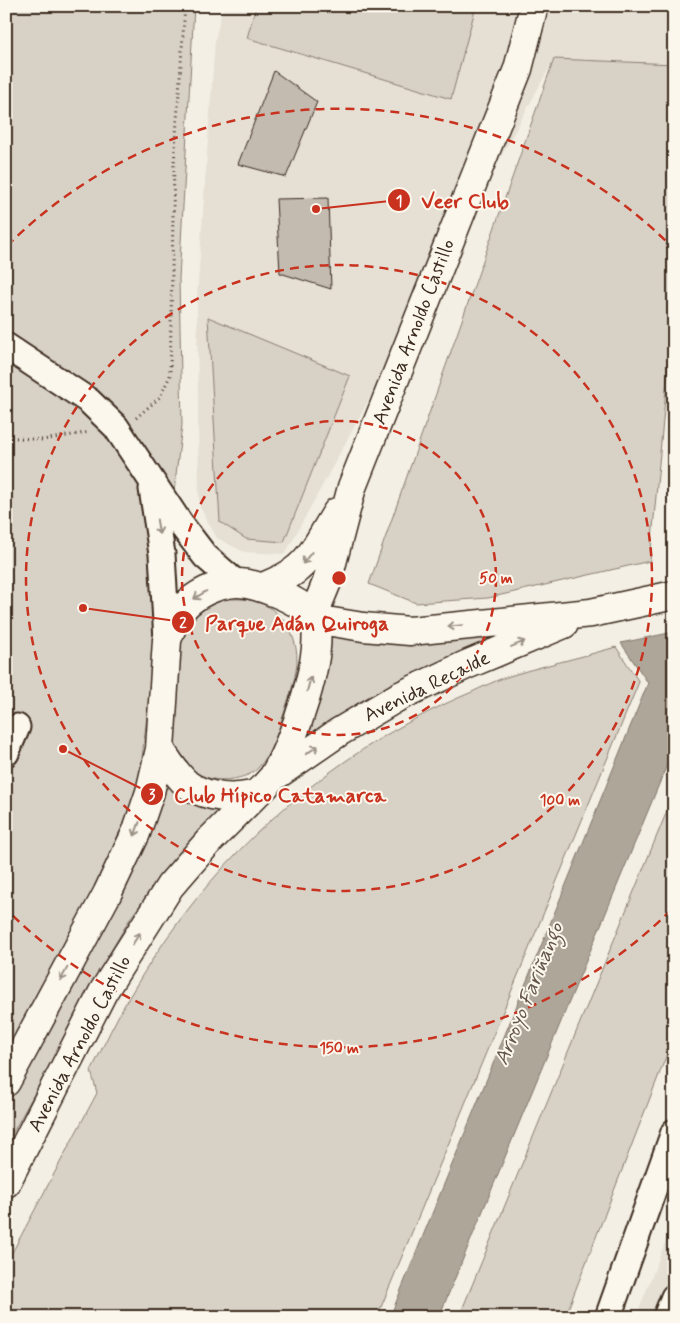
<svg xmlns="http://www.w3.org/2000/svg" width="680" height="1323" font-family="Mynerve,sans-serif">
<style>
.built{fill:#e5dfd4}
.green{fill:#d8d1c6;stroke:#8a7e72}
.water{fill:#afa69a;stroke:#817468}
.building{fill:#c3bbb0;stroke:#3b2a1e}
.lines{fill:none;stroke-linecap:round;stroke-linejoin:round}
.minor-casing{stroke:#3b2a1e;stroke-width:29}
.major-casing{stroke:#3b2a1e;stroke-width:31}
.path{stroke:#3b2a1e;stroke-width:3;stroke-dasharray:1 4;stroke-linecap:butt}
.minor{stroke:#fbf7ec;stroke-width:25}
.major{stroke:#fbf7ec;stroke-width:28}
.oneway{stroke:#9b9085}
.ring{fill:none;stroke:#c8321e;stroke-width:2.5;stroke-dasharray:9 6}
.labels{text-anchor:middle;dominant-baseline:central;stroke-width:4;stroke-linejoin:round;paint-order:stroke}
.street-label{font-size:20px;fill:#3b2a1e;stroke:#fbf7ec}
.water-label{font-size:21px;font-style:italic;fill:#645549;stroke:#fbf7ec}
.centre{fill:#c8321e;stroke:#fbf7ec;stroke-width:2.5}
.ring-label{font-size:15px;text-anchor:middle;font-weight:bold;fill:#c8321e;stroke:#fbf7ec;stroke-width:4;stroke-linejoin:round;paint-order:stroke}
.leader{fill:none;stroke:#c8321e;stroke-width:2}
.callout-dot{fill:#c8321e;stroke:#fbf7ec;stroke-width:2}
.mark-label{font-size:15px;text-anchor:middle;font-weight:bold;fill:#fff}
.callout-label{font-size:21px;text-anchor:middle;font-weight:bold;fill:#c8321e;stroke:#fbf7ec;stroke-width:4;stroke-linejoin:round;paint-order:stroke}
</style>
<rect width="100%" height="100%" fill="#f3efe4"/>
<filter id="ink" filterUnits="userSpaceOnUse"><feTurbulence type="fractalNoise" baseFrequency=".02" numOctaves="2"/><feDisplacementMap in="SourceGraphic" scale="10" xChannelSelector="R" yChannelSelector="G"/><feConvolveMatrix kernelMatrix="1 2 1 2 8 2 1 2 1" color-interpolation-filters="sRGB"/></filter>
<g filter="url(#ink)">
<path class="built" d="M223,6H674V64L554,59L285,554L244,552L217,538L199,505L197,298L215,41Z
M674,1220V1317H636Z"/>
<path class="green" d="M6,6H194L179,279L182,425L138,791L97,882L6,1052Z
M256,6H476L451,99L247,38Z
M554,59L674,64V327L671,334L650,561L488,598L416,603L369,584Z
M208,317L350,376L284,542L246,539L220,522Z
M225,599C238,599 251,598 263,604C283,613 297,636 297,659C297,676 290,694 285,710C278,731 273,752 258,768C252,775 242,777 234,779C200,784 178,766 173,732L180,636L191,617L207,606Z
M331,632C351,637 371,642 392,644C428,646 465,640 501,634L392,684L358,703L304,738L322,687L328,666Z
M616,647L639,682L377,1317H6V1264L97,1093L91,1071C104,1045 116,1018 131,994C194,886 275,803 381,738C411,720 441,705 472,692C482,687 493,682 503,678C540,666 579,658 616,647Z
M170,787L182,797L218,808L220,813L160,880L131,917L88,990L69,1031L7,1143L6,1106L117,905L141,857L156,819L165,789Z
M674,794V1036L565,1317H459Z"/>
<path class="water" d="M674,632V748L439,1317H390L648,683L621,643Z"/>
<path class="building" d="M274,71L317,102L286,177L238,164Z
M328,198L331,289L280,273L276,199Z"/>
<g class="lines">
<g class="minor-casing">
<path id="minor" d="M6,346L89,401L116,427L179,522L205,556L236,583
M152,489L162,554L167,640
M6,753L17,727
M608,1317L674,1132
M666,1317L674,1297"/>
</g>
<g class="major-casing">
<path id="major" d="M263,587C275,582 288,577 298,568C315,554 325,530 337,512
M313,616L327,582L352,487L518,69L534,6
M314,619L363,627L410,631L591,613L674,595
M275,776L339,732L398,697L466,665L564,624
M6,1082L107,894L136,833L150,792L160,749L167,640C171,629 175,617 182,609C195,594 216,584 236,583C254,582 305,601 313,618C328,648 291,749 273,777C269,782 262,789 257,793C252,796 244,796 239,797C223,799 201,794 188,785C176,775 168,761 160,749
M6,1183L103,992L170,886L210,840L255,795"/>
</g>
<path class="path" d="M136,418L160,397L170,376L174,164L185,6
M6,437L43,440L90,432"/>
<use href="#minor" class="minor"/>
<use href="#major" class="major"/>
</g>
<defs><path id="oneway-shaft" d="M-6 0H5M1.5-3L5.5 0L1.5 3" fill="none" stroke-width="1.6" stroke-linecap="round" stroke-linejoin="round" transform="scale(1.25)"/></defs>
<g class="oneway">
<use href="#oneway-shaft" transform="translate(158 527) rotate(81)"/>
<use href="#oneway-shaft" transform="translate(307 558) rotate(128)"/>
<use href="#oneway-shaft" transform="translate(200 595) rotate(148)"/>
<use href="#oneway-shaft" transform="translate(455 626) rotate(175)"/>
<use href="#oneway-shaft" transform="translate(518 644) rotate(-23)"/>
<use href="#oneway-shaft" transform="translate(309 684) rotate(-75)"/>
<use href="#oneway-shaft" transform="translate(312 750) rotate(-34)"/>
<use href="#oneway-shaft" transform="translate(137 829) rotate(110)"/>
<use href="#oneway-shaft" transform="translate(136 939) rotate(-57)"/>
<use href="#oneway-shaft" transform="translate(64 974) rotate(118)"/>
</g>
</g>
<g class="ring">
<circle cx="339" cy="578" r="157"/>
<circle cx="339" cy="578" r="313"/>
<path d="M671 910A470 470 0 0 1 7 910M7 246A470 470 0 0 1 671 246"/>
</g>
<g class="labels">
<g class="street-label">
<text transform="translate(414 332) rotate(-69)">Avenida Arnoldo Castillo</text>
<text transform="translate(427 687) rotate(-26)">Avenida Recalde</text>
<text transform="translate(80 1044) rotate(-62)">Avenida Arnoldo Castillo</text>
</g>
<g class="water-label">
<text transform="translate(529 994) rotate(-68)">Arroyo Fariñango</text>
</g>
</g>
<circle cx="339" cy="578" r="8" class="centre"/>
<g class="ring-label">
<text x="496" y="583">50 m</text>
<text x="560" y="805">100 m</text>
<text x="339" y="1053">150 m</text>
</g>
<path class="leader" d="M316 209L399 200M83 608L183 622M63 749L152 794"/>
<g class="callout-dot">
<circle cx="316" cy="209" r="5"/>
<circle cx="83" cy="608" r="5"/>
<circle cx="63" cy="749" r="5"/>
<circle cx="399" cy="200" r="12"/>
<circle cx="183" cy="622" r="12"/>
<circle cx="152" cy="794" r="12"/>
</g>
<g class="mark-label">
<text x="399" y="206">1</text>
<text x="183" y="628">2</text>
<text x="152" y="800">3</text>
</g>
<g class="callout-label">
<text x="465" y="208">Veer Club</text>
<text x="297" y="630">Parque Adán Quiroga</text>
<text x="280" y="802">Club Hípico Catamarca</text>
</g>
<rect width="680" height="1323" fill="none" stroke="#fbf7ec" stroke-width="25"/>
<rect x="12" y="12" width="655" height="1298" fill="none" stroke="#3b2a1e" stroke-width="2" filter="url(#ink)"/>
</svg>
